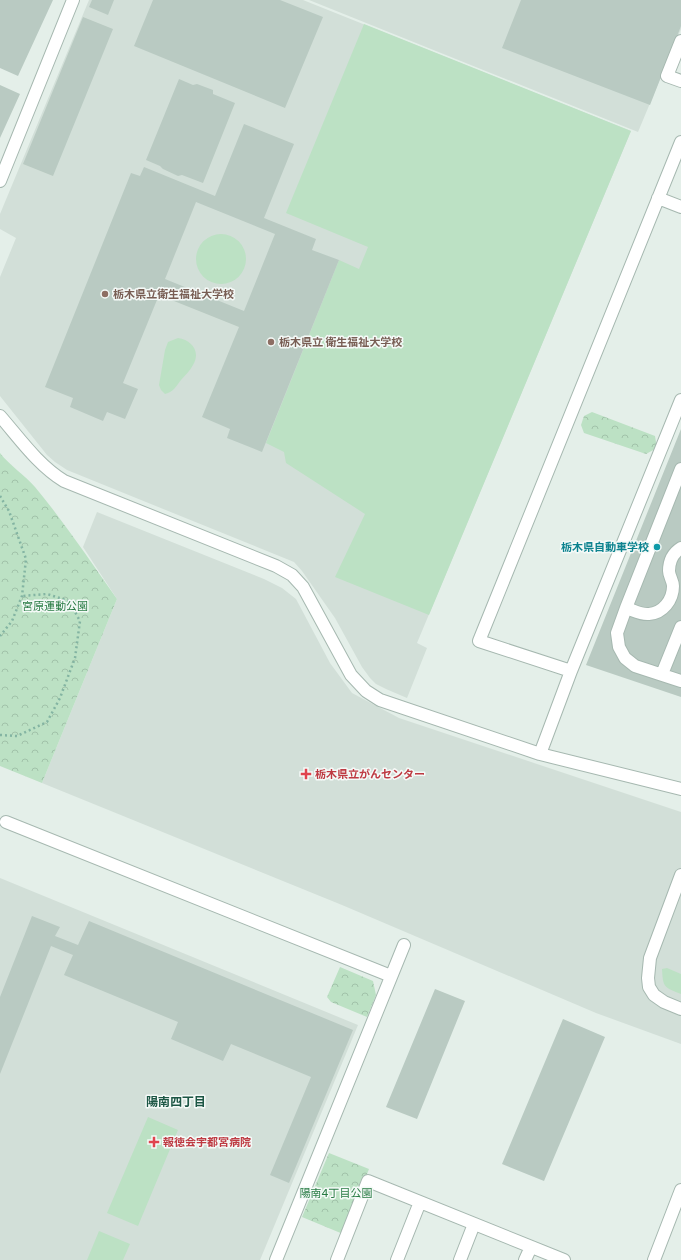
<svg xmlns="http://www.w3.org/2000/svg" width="681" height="1260" font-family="Rubik,'Noto Sans JP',sans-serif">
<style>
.built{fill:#d2dfd8}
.green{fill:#bce1c4}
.forest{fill:url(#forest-crowns)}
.building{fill:#b9cac2;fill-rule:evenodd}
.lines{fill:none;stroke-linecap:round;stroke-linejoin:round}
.minor-casing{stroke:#a6b8b0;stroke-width:14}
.path{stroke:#83b4a2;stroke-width:2.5;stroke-dasharray:2 3;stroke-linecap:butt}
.minor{stroke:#fff;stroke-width:12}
.education-dot{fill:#8d6e63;stroke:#f5faf8;stroke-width:1.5}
.culture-dot{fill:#0f9aa8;stroke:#f5faf8;stroke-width:1.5}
.health-dot{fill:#e0444e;stroke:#f5faf8;stroke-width:1.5}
.labels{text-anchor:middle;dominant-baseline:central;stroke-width:3;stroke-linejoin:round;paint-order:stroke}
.education-label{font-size:11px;font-weight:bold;fill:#785e54;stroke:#f5faf8;text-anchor:start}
.culture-label{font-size:11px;font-weight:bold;fill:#0d838f;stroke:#f5faf8;text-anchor:end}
.park-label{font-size:11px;fill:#297c44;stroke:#f5faf8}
.health-label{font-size:11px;font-weight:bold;fill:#be3a42;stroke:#f5faf8;text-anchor:start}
.neighbourhood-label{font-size:12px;font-weight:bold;fill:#1c5644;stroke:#f5faf8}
</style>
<defs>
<pattern id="forest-crowns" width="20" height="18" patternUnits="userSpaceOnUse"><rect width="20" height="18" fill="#bce1c4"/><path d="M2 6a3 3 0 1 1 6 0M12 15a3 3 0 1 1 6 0" fill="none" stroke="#a1c2a9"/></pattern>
</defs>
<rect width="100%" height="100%" fill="#e4efe9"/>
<path class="built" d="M89,0H303L631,131L417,643L427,648L407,698L386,689L376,684L370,678L362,667L335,618L302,571L294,562L67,470L55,462L47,455L0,396V277L16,238L0,229V214Z
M309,0H681V29L638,132Z
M97,512L264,579L282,588L296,599L330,663L352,693L399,718L681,812V1044L596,1013L342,905L42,783L117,599L83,547Z
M0,878L358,1025L260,1260H0Z"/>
<path class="green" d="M364,24L631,131L429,615L335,577L365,514L286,463L284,452L266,443L339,260L359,269L368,247L286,213Z
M196 259a25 25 0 1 1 50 0a25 25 0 1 1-50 0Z
M178,338C192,340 201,352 193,365C190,371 185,375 181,380C176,386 174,392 165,394L161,390L159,385L165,350L168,342Z
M667,968L681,974V994C664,987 663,988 662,969Z
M148,1117L178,1130L138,1226L107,1213Z
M99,1231L130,1244L123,1260H87Z"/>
<path class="forest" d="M592,412L655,436L657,448L646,454L584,433L581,425L584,416Z
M0,453C10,466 25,475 35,487C65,523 90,561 117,599L42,783L0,766Z
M340,967L373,981L376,995L367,1017L331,1002L327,997Z
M329,1153L369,1169L343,1234L302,1217Z"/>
<path class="building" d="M0,0H53L18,76L0,68Z
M92,0H114L108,15L89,7Z
M153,0H280L323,17L285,108L134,46Z
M521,0H681V26L650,105L502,48Z
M83,17L113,29L53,176L23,164Z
M179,79L193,85L197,84L213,90V94L235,103L203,183L182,175L178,176L163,169L160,166L146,160Z
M0,85L20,94L0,138Z
M244,124L294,144L264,218L316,239L312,250L339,260L262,452L227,438L230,429L202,417L239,327L159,295L123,383L138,389L125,419L107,412L103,421L70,407L73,398L45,387L131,173L140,176L144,167L215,196ZM196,202L275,234L244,311L165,279Z
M681,429V697L586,665Z
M32,916L60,927L55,936L78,945L89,921L353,1030L289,1183L270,1175L311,1077L231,1044L223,1061L171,1039L178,1022L64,975L73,955L51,946L0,1074V997Z
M435,989L465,1001L417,1119L386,1107Z
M563,1019L605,1037L544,1181L502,1164Z"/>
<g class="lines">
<g class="minor-casing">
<path id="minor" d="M681,41L667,76L681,81
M0,181L73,0
M658,198L681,207
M0,416C20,439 38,465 64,481L276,566L292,575L303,587L351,675L366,691L380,700L540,754L681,789
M681,469L626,608L617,633L619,647L625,658L635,666L681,681
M626,608C633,610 641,615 649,614C663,613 673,600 673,586C673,581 669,576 669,571C669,561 673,553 681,548
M571,671L479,641L681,142
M662,674L681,627
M540,754L571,671L681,400
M6,822L391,976
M681,875L650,958L648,978L649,987L654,995L664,1002L681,1009
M276,1260L404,945
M337,1260L368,1181L564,1260
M397,1260L420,1202
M460,1260L474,1224
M525,1260L531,1247
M654,1260L681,1190"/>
</g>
<path class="path" d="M0,496L9,511L26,559L22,596L12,621L0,636
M0,735L17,736L47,722L60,698L75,658L80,621L69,601L47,594L22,596"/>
<use href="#minor" class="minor"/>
</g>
<g class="education-dot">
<circle cx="105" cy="294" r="4"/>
<circle cx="271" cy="342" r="4"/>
</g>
<circle class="culture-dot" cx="657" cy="547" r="4"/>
<g class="health-dot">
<path d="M304 768h4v4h4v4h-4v4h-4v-4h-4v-4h4z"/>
<path d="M152 1136h4v4h4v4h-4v4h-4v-4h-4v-4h4z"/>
</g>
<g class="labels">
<g class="education-label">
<text x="113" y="294">栃木県立衛生福祉大学校</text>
<text x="279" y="342">栃木県立 衛生福祉大学校</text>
</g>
<g class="culture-label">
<text x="649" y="547">栃木県自動車学校</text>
</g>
<g class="park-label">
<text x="55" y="606">宮原運動公園</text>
<text x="336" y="1193">陽南4丁目公園</text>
</g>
<g class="health-label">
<text x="315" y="774">栃木県立がんセンター</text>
<text x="163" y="1142">報徳会宇都宮病院</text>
</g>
<g class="neighbourhood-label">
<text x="176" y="1102">陽南四丁目</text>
</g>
</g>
</svg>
